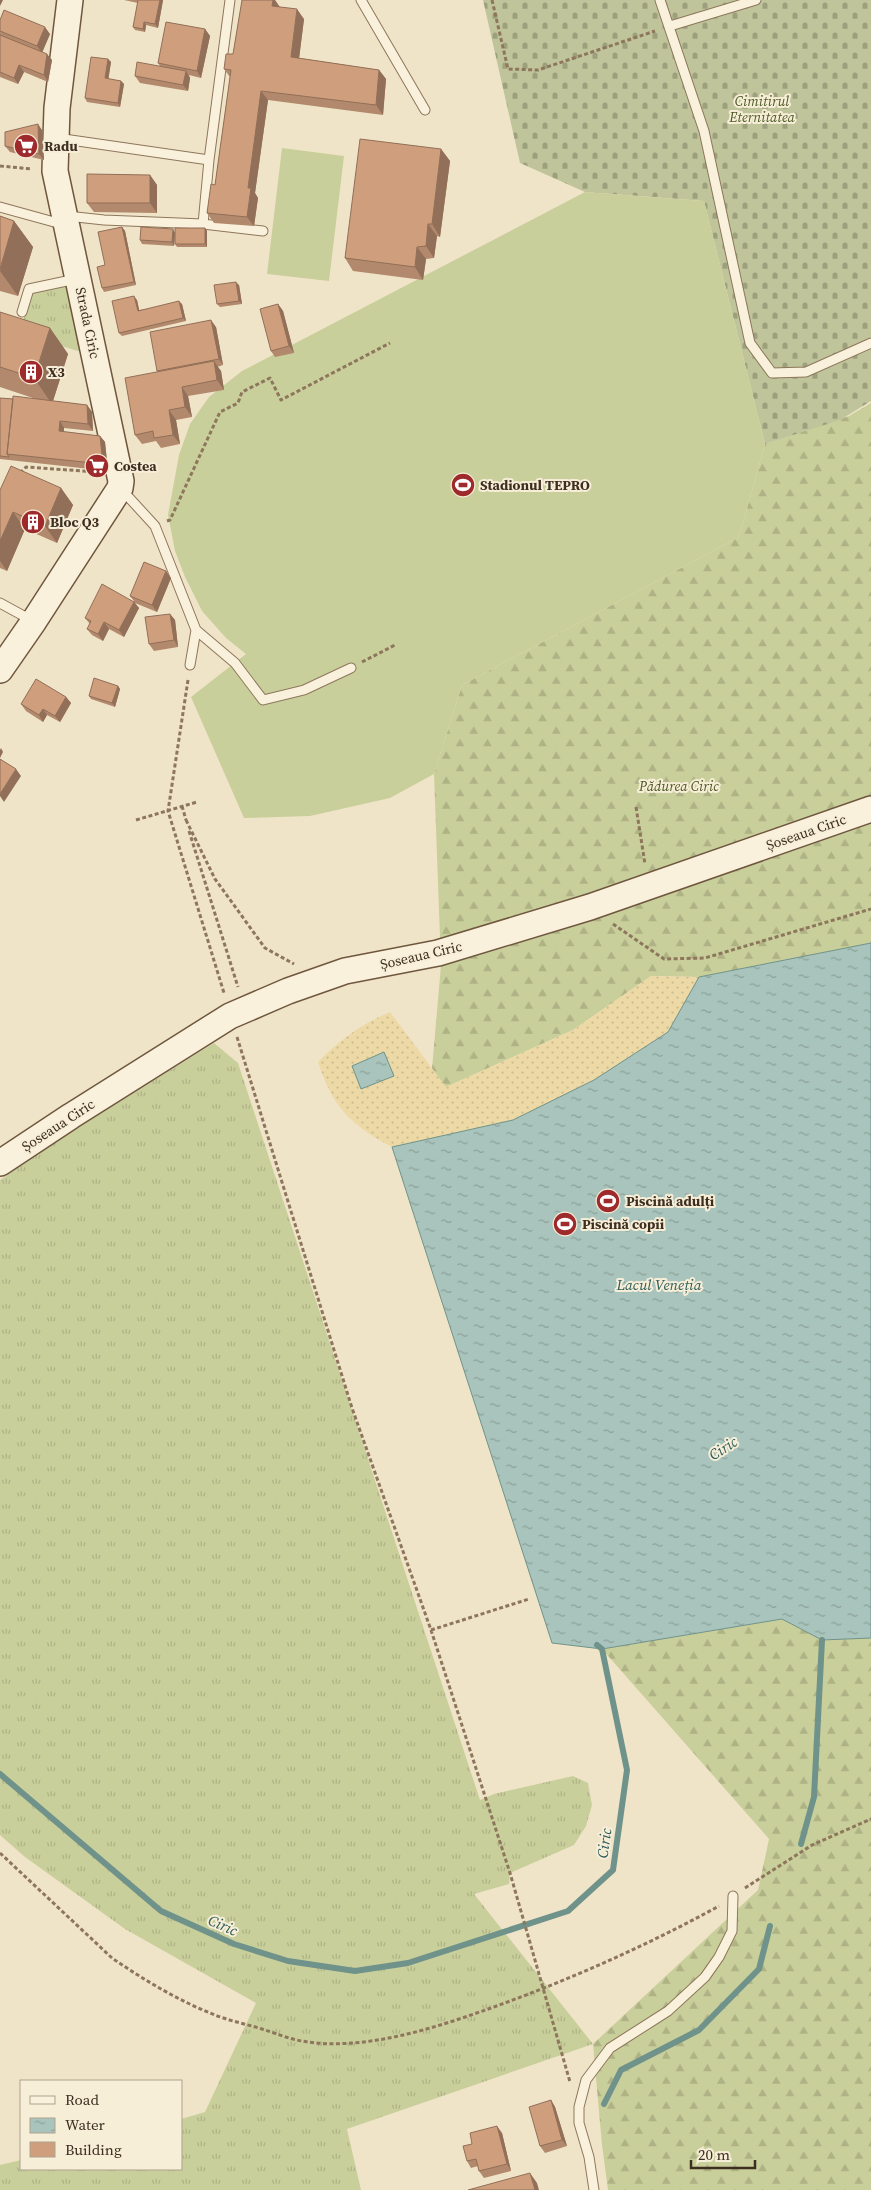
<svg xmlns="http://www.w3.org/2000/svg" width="871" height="2190" font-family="'Source Serif 4',serif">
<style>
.grass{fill:url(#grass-tufts)}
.forest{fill:url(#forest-firs)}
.sand{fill:url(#sand-dots)}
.cemetery{fill:url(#cemetery-stones)}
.pitch{fill:#c9cf9b}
.water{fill:url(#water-ripples);stroke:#6f938a}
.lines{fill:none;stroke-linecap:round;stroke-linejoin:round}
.stream{stroke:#6f938a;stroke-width:6}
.lane-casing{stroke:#8d765c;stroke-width:11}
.secondary-casing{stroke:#6f573f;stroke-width:28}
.path{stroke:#8d765c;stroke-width:3;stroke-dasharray:4 2.5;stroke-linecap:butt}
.lane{stroke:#faf1dc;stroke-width:9}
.secondary{stroke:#faf1dc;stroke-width:25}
.wall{fill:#b2896c}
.shaded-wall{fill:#916f58}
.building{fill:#cf9f7d;stroke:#916f58}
.labels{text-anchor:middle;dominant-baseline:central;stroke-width:4;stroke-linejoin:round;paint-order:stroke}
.park-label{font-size:14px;font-style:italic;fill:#4d5a26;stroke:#f7eed8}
.poi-label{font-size:14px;font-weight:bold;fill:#3d2e20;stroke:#f7eed8;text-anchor:start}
.street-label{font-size:14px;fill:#3d2e20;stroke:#f7eed8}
.water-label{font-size:15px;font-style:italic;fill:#2f5d5a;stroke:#f7eed8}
</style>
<defs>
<pattern id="grass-tufts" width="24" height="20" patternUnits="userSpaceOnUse" patternTransform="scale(1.25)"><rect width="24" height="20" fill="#c9cf9b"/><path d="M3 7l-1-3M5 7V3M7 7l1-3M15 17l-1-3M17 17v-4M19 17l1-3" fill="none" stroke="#aeb285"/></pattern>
<pattern id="forest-firs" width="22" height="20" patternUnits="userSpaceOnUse" patternTransform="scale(1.25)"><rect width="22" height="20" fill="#c9cf9b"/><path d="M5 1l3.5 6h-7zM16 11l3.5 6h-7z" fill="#aeb285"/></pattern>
<pattern id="sand-dots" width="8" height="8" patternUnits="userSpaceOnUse" patternTransform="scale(1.25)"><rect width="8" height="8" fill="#ecd9a5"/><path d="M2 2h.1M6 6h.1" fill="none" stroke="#cbbb8e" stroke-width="1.8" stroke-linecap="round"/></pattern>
<pattern id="cemetery-stones" width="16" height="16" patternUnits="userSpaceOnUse" patternTransform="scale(1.25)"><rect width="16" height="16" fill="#bfc49a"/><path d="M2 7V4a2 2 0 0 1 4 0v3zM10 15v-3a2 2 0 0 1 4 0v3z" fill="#9ca07d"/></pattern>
<pattern id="water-ripples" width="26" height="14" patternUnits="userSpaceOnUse" patternTransform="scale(1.25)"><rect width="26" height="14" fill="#a9c4bc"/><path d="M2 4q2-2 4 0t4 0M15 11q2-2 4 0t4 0" fill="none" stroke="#8ba098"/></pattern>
</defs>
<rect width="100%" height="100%" fill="#f0e4c8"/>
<path class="grass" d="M75,283L91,355L19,333L32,291Z
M214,1043L238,1063L480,1800L494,1794L573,1776L588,1783L592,1805L586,1826L574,1845L510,1873L509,1884L474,1894L593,2044L347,2129L361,2190H0V2165L21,2160V2169H181V2119L205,2112L256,2003L125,1929L25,1857L0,1835V1180L80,1126Z"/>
<path class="forest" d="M871,403V943L699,977L651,976L573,1030L446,1087L432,1069L441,965L434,774L462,685L739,537L765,444L849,416Z
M782,1619L822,1640L871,1638V2190H608L602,2145L593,2044L758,1890L769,1839L602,1649Z"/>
<path class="sand" d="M651,976L699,977L668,1032L594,1080L513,1120L392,1147C351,1125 333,1108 318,1062C341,1039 360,1025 390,1012L446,1087L573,1030Z"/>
<path class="cemetery" d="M483,0H871V401L840,420L765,444L704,201L585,192L520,163Z"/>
<path class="pitch" d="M282,148L344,156L329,281L267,274Z
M585,192L704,201L765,444L739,537L462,685L434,774L390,798L310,816L244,818L191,697L246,654L226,638L202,611L185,577L175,551L168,515L179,455L190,424L209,397L242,371Z"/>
<path class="water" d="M871,943V1638L822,1640L782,1619L602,1649L552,1643L392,1147L513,1120L594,1080L668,1032L699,977Z
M384,1052L394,1076L361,1089L352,1066Z"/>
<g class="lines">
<path class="stream" d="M0,1774L161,1911L234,1944L288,1961L355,1971L408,1963L568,1911L613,1870L627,1770L602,1649L597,1645
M801,1844L814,1797L822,1640
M604,2104L621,2070L699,2030L759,1969L770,1926"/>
<g class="lane-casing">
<path id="lane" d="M361,0L425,110
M660,0L704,131L750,343L772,373L806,372L871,343
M670,26L756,0
M57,138L209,160L203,224L263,231
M209,160L230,0
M0,207L65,225
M67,216L104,220L203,224
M22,312L29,289L76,279
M122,490L155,526L196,630L235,663L263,700L304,690L351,668
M0,603L33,621
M190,665L196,630
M594,2190L589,2157L579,2123V2107L586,2080L610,2048L668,2011L705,1977L719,1957L732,1931L733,1896"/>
</g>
<g class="secondary-casing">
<path id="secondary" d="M0,670L34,621L120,488L121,481L55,171L57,108L70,0
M0,1163L71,1116L230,1016L288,991L345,971L438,953L590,907L871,809"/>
</g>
<path class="path" d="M492,0L508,69L538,70L655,31
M0,166L32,169
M20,473L26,467L97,472
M167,521L170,520L220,412L238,403L242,392L270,378L281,400L390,343
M362,662L395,645
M188,680L168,811L224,993
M182,806L186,820
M636,807L645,864
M136,820L197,802
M186,820L215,879L265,948L294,964
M189,831L238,987
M613,924L664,959L705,958L871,909
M237,1037L352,1408L431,1630L510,1873L570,2082
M431,1630L529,1599
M0,1853L112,1958C144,1980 179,2001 215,2015C230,2021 246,2024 262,2029C275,2033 289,2039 302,2041C362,2052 435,2028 491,2008C569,1980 646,1946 719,1906
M745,1888L812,1845L871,1819"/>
<use href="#lane" class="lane"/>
<use href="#secondary" class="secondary"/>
</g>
<path class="wall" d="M124,0H163L158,28L146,25L145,32L135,30L133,27L138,3Z
M242,0H275L280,7L304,19L299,58L379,70L386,79L383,115L268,100L255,193L258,198L254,226L214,223L207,213L215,185L230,77L224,69L233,54Z
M0,20L50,34L42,52L52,60L48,82L24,72L18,84L0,77Z
M205,29L210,36L201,78L189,75L190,78L188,91L140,83L135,76L160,66L158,63Z
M108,59L111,62L108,79L121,81L124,84L120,107L87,102L85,98Z
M42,130L44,160L10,152L5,146Z
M441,149L450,161L440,237L437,236L434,258L426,259L423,280L353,271L345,258Z
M150,175L157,185V213L94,212L87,203Z
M0,216L14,221L33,247L18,296L0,291Z
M122,227L125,231L136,285L104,292L102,288L105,265Z
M205,228L207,231V247H177L175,244V234L174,246L142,244L140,240L175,232Z
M239,285L242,304L220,307L217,304Z
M137,300L139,310L182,304L186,321L122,336L119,333Z
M278,304L283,311L294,353L275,357L271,351Z
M0,312L50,328L68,354L53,401L87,405L92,412L93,431L64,428V432L100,436L105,442L108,471L0,459V398L13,399L39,400L0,387Z
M216,327L223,365L217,367L221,371L224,390L188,396L192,417L176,420L180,444L161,448L156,441L142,444L135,435L158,372L157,371Z
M61,488L73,505L57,543L25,529L7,571L0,568V490Z
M166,571L171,578L157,612L135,603L139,608L124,637L109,629L103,641L92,635L87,629L90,624L85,618L134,601L130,596Z
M170,614L175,620L178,647L154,651L149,644Z
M118,686L120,689L115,707L91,699L89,696Z
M66,697L71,703L60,722L47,715L43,722L26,711L21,704Z
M551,2100L555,2107L567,2146L545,2153L540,2146Z
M502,2133L511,2171L484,2178L479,2171L478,2166L471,2168L467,2161L472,2144Z"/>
<path class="shaded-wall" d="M0,0H3L0,6Z
M160,0H163L158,28L155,24Z
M273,0H275L280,8L272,6Z
M297,9L304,19L298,67L291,57Z
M144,22L146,25L145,32L143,29Z
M45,27L50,34L42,53L37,46Z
M205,29L210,36L201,78L197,71Z
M47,54L52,60L48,82L44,75Z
M108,59L111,62L108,82L105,78Z
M19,65L24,72L18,84L14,78Z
M379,70L386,79L383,115L376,105Z
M186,71L190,78L188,91L183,85Z
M121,81L124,84L120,107L118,103Z
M261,91L268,100L255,193L258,198L254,226L247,217L248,188Z
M38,124L42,130L44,160L39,154Z
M441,149L450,161L440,237L432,224Z
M150,175L157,185V213L150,203Z
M14,221L33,247L18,296L0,271Z
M428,224L437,236L434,258L426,246Z
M122,227L125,231L136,285L134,282Z
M205,228L207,231V247L205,244Z
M173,229L175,233L174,246L172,242Z
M417,247L426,259L423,280L415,267Z
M236,282L239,285L242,304L239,301Z
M134,296L137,300L140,314L138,311Z
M179,301L182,304L186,321L183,318Z
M278,304L283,311L294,353L289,346Z
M211,320L216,327L223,365L219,359Z
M50,328L68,354L52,404L34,378Z
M214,361L221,371L224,390L217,380Z
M182,387L188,396L192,417L185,407Z
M87,405L92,412L93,431L88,424Z
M169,410L176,420L180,444L173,435Z
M60,421L64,428L63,437L59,431Z
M100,436L105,442L108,471L103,464Z
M61,488L73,505L57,543L45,526Z
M13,512L25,529L7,571L0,561V541Z
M166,571L171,578L157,612L152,605Z
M134,602L139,608L124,637L119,630Z
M170,614L175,620L178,647L174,640Z
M104,622L109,629L103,641L98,634Z
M118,686L120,689L115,707L112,703Z
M66,697L71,703L60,722L55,716Z
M43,709L47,715L43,722L39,715Z
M1,748L3,752L0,758V750Z
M16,769L21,776L4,802L0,796V794Z
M551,2100L555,2107L567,2146L562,2140Z
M497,2126L502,2133L511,2171L507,2164Z
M530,2173L537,2183L539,2190H535Z"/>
<path class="building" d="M138,0H160L155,24L144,22L143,29L133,27Z
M242,0H273L272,6L297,9L291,57L379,70L376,105L261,91L248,188H251L247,217L207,213L211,184L215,185L231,70L224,69L226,54H233Z
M4,10L45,27L37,46L0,31V20Z
M166,22L205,29L197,71L158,63Z
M0,35L47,54L44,75L19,65L14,78L0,72Z
M91,57L108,59L105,78L121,81L118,103L85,98Z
M137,62L186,71L183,85L135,76Z
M38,124L39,154L5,146V132Z
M360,139L441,149L432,224H428L426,246L417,247L415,267L345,258Z
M87,174L150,175V203H87Z
M0,216L14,221L0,269Z
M122,227L134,282L102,288L97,267L105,265L98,232Z
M141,227L173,229L172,242L140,240Z
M175,228H205V244H175Z
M236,282L239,301L217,304L214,285Z
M134,296L138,311L179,301L183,318L119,333L112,301Z
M278,304L289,346L271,351L260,309Z
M0,312L50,328L34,378L0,367Z
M211,320L219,359L157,371L150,332Z
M214,361L217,380L182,387L185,407L169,410L173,435L154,438L153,431L135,435L125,378Z
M13,396L87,405L88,424L60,421L59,431L100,436L103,464L7,454Z
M0,398L13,399L7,454L9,457L0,456Z
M11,466L61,488L45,526L13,512L0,541V490Z
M144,562L166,571L152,605L130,596Z
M102,584L134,602L119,630L104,622L98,634L87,629L91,621L85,618Z
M170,614L174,640L149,644L145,617Z
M94,678L118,686L112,703L89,696Z
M36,679L66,697L55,716L43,709L39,715L21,704Z
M0,759L16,769L0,794Z
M551,2100L562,2140L540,2146L529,2107Z
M497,2126L507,2164L479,2171L476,2159L467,2161L463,2146L472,2144L470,2133Z
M530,2173L535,2190H468Z"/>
<defs>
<g id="supermarket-disc" transform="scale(1.25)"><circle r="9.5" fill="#9e2a2b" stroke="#f7eed8"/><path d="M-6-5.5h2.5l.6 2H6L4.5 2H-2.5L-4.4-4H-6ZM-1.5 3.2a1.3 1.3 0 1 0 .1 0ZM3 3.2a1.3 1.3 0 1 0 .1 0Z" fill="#fff"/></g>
<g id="building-disc" transform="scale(1.25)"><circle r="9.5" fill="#9e2a2b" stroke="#f7eed8"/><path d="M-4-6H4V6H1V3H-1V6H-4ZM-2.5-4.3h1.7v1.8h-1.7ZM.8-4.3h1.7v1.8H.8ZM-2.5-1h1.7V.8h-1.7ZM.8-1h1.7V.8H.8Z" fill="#fff"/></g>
<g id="stadium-disc" transform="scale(1.25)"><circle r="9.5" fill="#9e2a2b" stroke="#f7eed8"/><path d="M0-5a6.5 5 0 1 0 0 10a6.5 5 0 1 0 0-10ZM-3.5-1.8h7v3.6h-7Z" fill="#fff"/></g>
</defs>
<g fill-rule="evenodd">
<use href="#supermarket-disc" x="26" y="146"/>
<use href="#building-disc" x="31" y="372"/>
<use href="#supermarket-disc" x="97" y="466"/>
<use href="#stadium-disc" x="463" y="485"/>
<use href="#building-disc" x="33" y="522"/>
<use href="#stadium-disc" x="608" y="1201"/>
<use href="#stadium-disc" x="565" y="1224"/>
</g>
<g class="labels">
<g class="park-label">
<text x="762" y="101">Cimitirul<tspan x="762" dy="16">Eternitatea</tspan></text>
<text x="679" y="786">Pădurea Ciric</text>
</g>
<g class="poi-label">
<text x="44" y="146">Radu</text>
<text x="48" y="372">X3</text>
<text x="114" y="466">Costea</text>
<text x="480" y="485">Stadionul TEPRO</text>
<text x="50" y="522">Bloc Q3</text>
<text x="626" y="1201">Piscină adulți</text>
<text x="582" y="1224">Piscină copii</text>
</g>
<g class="street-label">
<text transform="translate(88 323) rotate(78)">Strada Ciric</text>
<text transform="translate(806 832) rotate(-19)">Șoseaua Ciric</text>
<text transform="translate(421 955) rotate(-13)">Șoseaua Ciric</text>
<text transform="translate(58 1125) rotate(-33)">Șoseaua Ciric</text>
</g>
<g class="water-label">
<text x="659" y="1284">Lacul Veneția</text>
<text transform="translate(723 1448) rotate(-33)">Ciric</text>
<text transform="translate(604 1843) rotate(-82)">Ciric</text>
<text transform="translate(223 1925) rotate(24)">Ciric</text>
</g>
</g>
<rect x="20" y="2080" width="162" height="90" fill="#f7eed8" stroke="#ada18e"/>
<rect x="30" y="2096" width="25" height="8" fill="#faf1dc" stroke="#ada18e"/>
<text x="65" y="2105" font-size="15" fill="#3d2e20">Road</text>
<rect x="30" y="2118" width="25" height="15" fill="url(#water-ripples)" stroke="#ada18e"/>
<text x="65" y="2130" font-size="15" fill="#3d2e20">Water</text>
<rect x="30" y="2142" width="25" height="15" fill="#cf9f7d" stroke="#ada18e"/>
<text x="65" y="2155" font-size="15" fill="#3d2e20">Building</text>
<path d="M691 2160v8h64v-8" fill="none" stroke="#3d2e20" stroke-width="2.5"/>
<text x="698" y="2160" font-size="15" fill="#3d2e20" stroke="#f7eed8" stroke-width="4" paint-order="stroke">20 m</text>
</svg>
